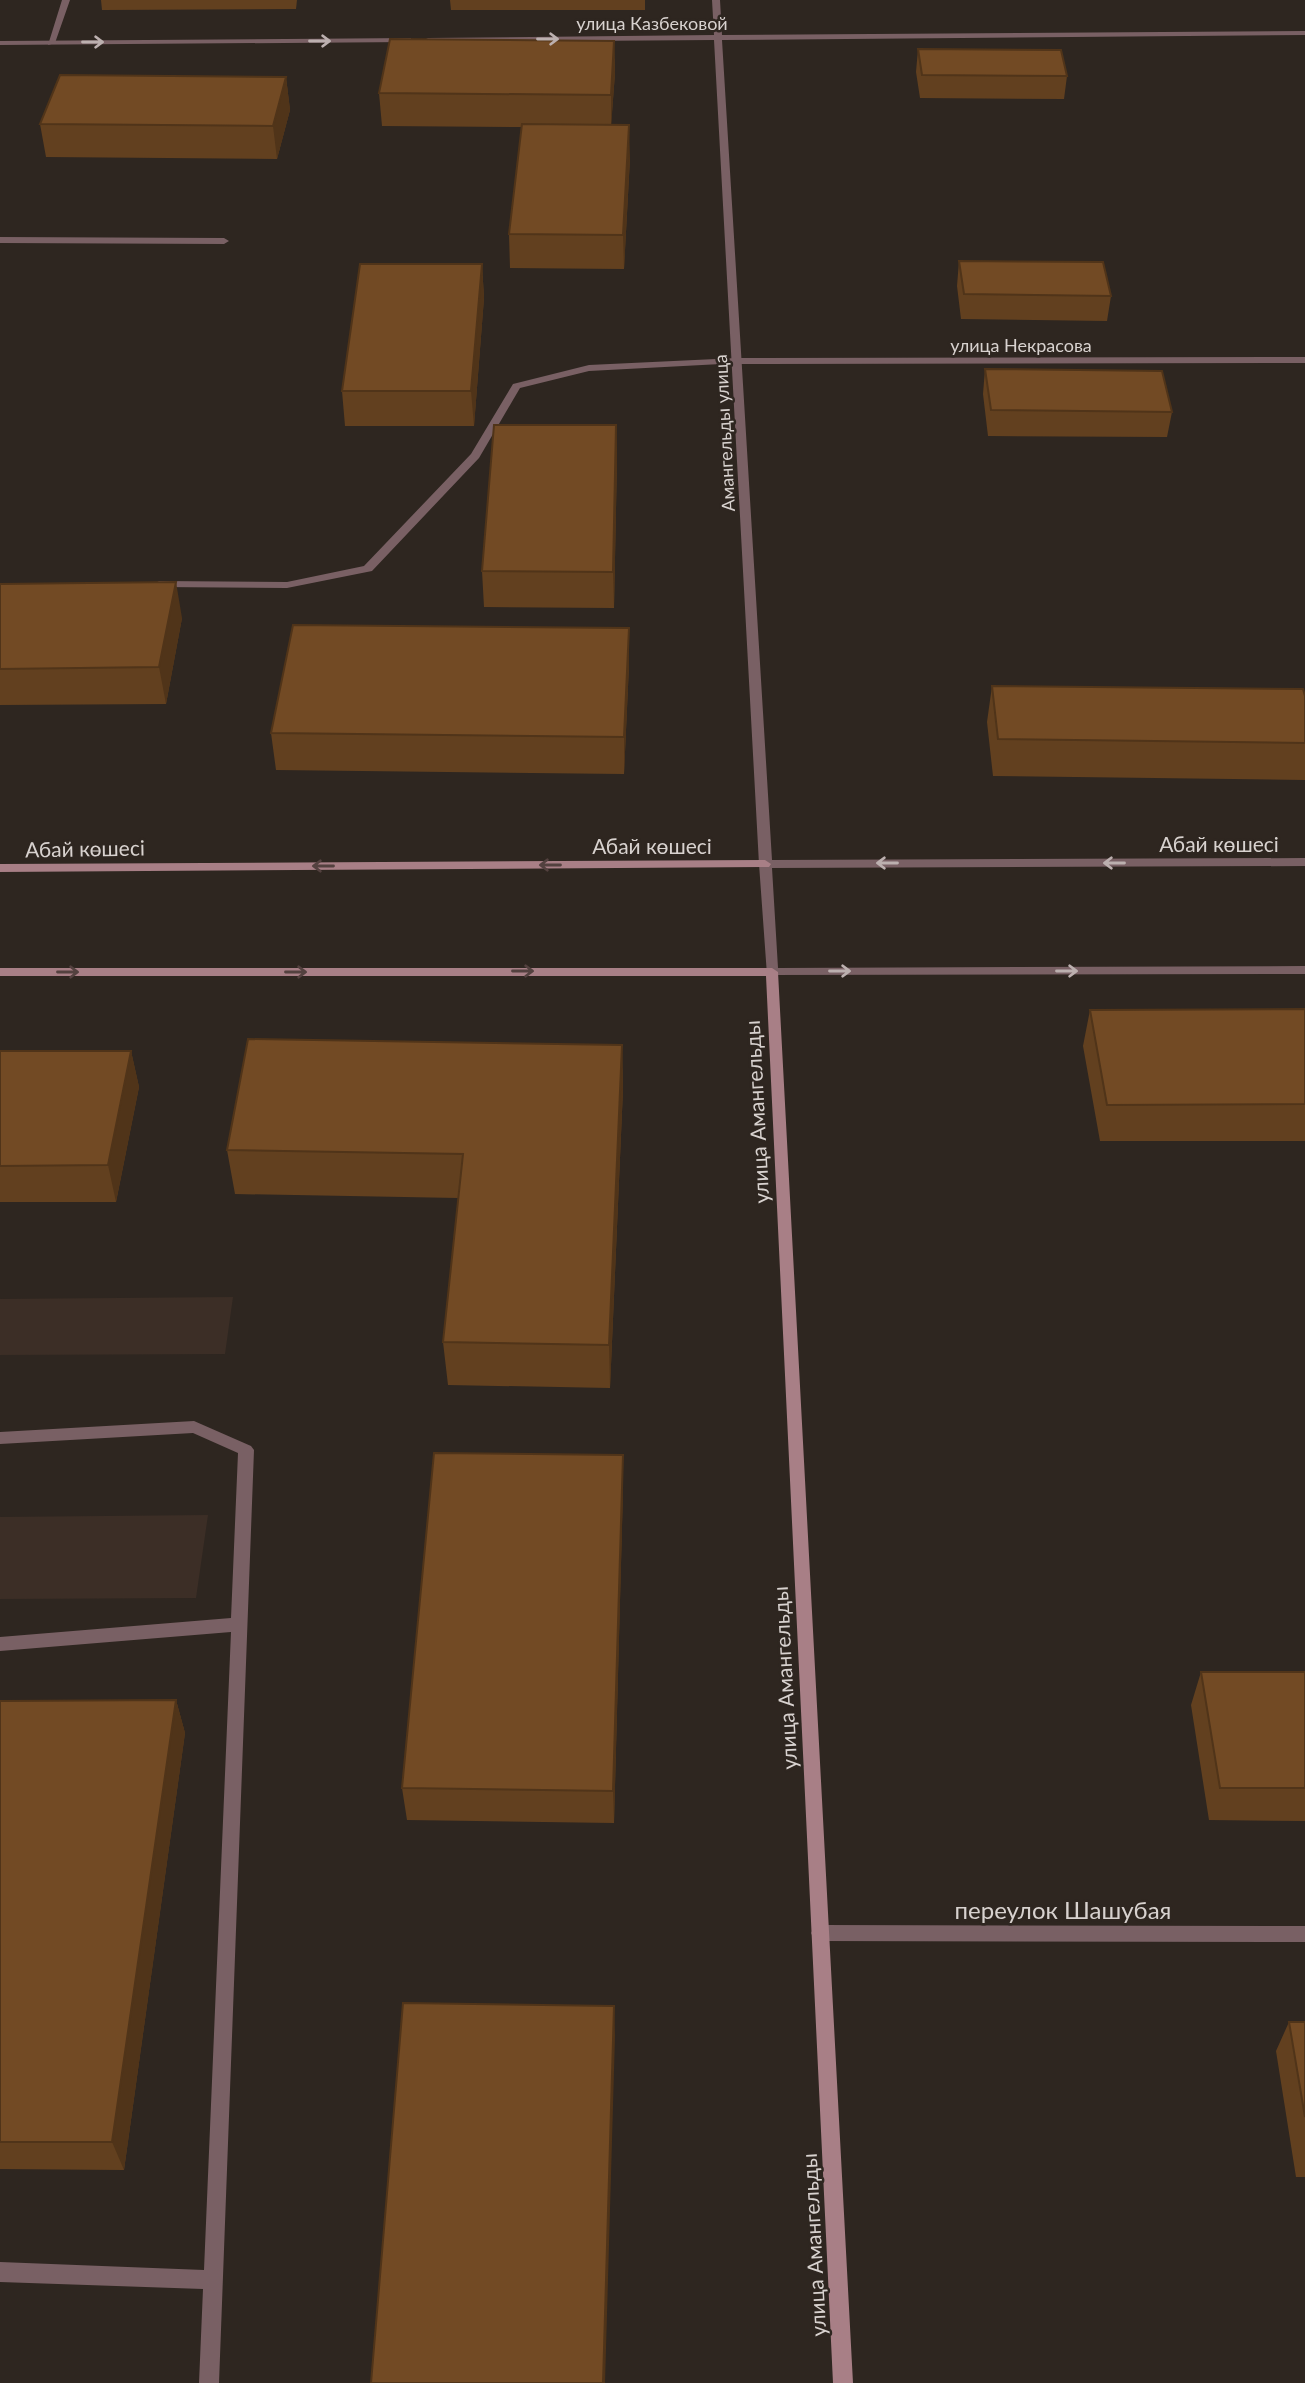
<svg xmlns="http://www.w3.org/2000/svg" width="1305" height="2383" font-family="Lato,sans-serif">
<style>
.built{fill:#3c2e26}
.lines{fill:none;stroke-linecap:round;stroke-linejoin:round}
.service{fill:#796064;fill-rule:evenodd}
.minor{fill:#796064;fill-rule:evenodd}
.tertiary{fill:#796064;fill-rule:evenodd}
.secondary{fill:#a87f86;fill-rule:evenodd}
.wall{fill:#62401f}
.shaded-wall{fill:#503419}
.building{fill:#724a24;stroke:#503419;stroke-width:2}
.oneway{stroke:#bcb0af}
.oneway2{stroke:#53413f}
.labels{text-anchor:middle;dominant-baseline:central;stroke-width:5;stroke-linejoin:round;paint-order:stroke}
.far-street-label{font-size:18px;fill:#d8d2cf;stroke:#2e2620}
.street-label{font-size:21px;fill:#d8d2cf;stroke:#2e2620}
.near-street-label{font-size:24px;fill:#d8d2cf;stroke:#2e2620}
</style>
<rect width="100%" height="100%" fill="#2e2620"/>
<path class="built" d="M233,1297L225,1354L0,1355V1299Z
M208,1515L196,1598L0,1599V1517Z"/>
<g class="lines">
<path class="service" d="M0,237L224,238L229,241L224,244L0,243Z
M737,358L740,359V363L589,371L520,388L479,458L372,571L287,588L159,587L154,584L159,581L287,582L364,566L471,454L513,384L589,365Z
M194,1421L251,1446L254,1450L219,2383H199L203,2289L0,2282V2262L204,2270L231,1632L0,1651V1637L231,1618L238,1453L193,1433L0,1444V1432Z"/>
<path class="minor" d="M62,0H70L55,43L48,45Z
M1305,357V363L737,364L732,361L737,358Z
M820,1925L1305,1926V1942L820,1941L814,1939L811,1933L814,1927Z"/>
<path class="tertiary" d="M712,0H720L722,35L1305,31V35L722,40L772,860L1305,858V866L772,868L778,968L1305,966V974L767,975L759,864L714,40L428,42L424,40L428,38L714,35Z
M411,38V42H408L0,45V41Z"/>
<path class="secondary" d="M765,860L771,864L769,867L0,872V864Z
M0,968H772L778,972L853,2383H833L766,976H0Z"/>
</g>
<path class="wall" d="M101,0H297L296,9L102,10Z
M450,0H645V10H451Z
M614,41L615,73L611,125L630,158L624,269L510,268L509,234L522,127L382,126L379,93Z
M918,49L1067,76L1064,99L920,98L916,72Z
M286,77L290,110L277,159L46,157L40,124Z
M959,261L1111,296L1107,321L961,319L957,286Z
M482,264L484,298L474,426H345L342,391Z
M985,369L1172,412L1167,437L988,436L983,394Z
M616,425L617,460L614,608L484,607L482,571Z
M0,584L182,618L166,704L0,705Z
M629,628V665L624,774L276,770L271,733Z
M992,686L1305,696V780L993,776L987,722Z
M1305,1009V1141H1100L1083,1046L1090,1010Z
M622,1045L623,1089L610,1388L448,1385L443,1342L458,1198L235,1194L227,1150Z
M0,1051H131L139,1087L116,1202H0Z
M623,1455V1490L614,1823L407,1820L402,1788Z
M1201,1672H1305V1821L1209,1820L1191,1705Z
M176,1700L185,1733L124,2170L0,2169V1701Z
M1289,2022H1305V2177H1296L1276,2051Z"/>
<path class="shaded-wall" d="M614,41L615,73L611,128V95Z
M286,77L290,110L277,159L273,126Z
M629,125L630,158L624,269L623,235Z
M482,264L484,298L474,426L471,391Z
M616,425L617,460L614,608L613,572Z
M176,582L182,618L166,704L159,667Z
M629,628V665L624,774V737Z
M622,1045L623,1089L610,1388L609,1345Z
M131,1051L139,1087L116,1202L108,1165Z
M623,1455V1490L614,1823L613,1791Z
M176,1700L185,1733L124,2170L112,2142Z
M614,2006L615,2036L605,2383H603Z"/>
<path class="building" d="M390,39L614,41L611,95L379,93Z
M918,49L1061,50L1067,76L922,75Z
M60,75L286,77L273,126L40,124Z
M522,124L629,125L623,235L509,234Z
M959,261L1103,262L1111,296L964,294Z
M360,264H482L471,391H342Z
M985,369L1162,371L1172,412L991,410Z
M494,425H616L613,572L482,571Z
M176,582L159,667L0,669V584Z
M293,625L629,628L624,737L271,733Z
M992,686L1303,689L1305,696V743L998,739Z
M1305,1009V1104L1107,1105L1090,1010Z
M248,1039L622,1045L609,1345L443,1342L463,1154L227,1150Z
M0,1051H131L108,1165L0,1166Z
M434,1453L623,1455L613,1791L402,1788Z
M1201,1672H1305V1788H1220Z
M176,1700L112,2142H0V1701Z
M403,2003L614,2006L603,2383H371Z
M1289,2022H1305V2117Z"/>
<defs><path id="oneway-shaft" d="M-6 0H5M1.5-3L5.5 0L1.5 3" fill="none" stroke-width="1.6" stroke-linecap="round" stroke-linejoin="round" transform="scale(1.75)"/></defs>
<g class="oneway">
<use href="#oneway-shaft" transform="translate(548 39)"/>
<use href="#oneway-shaft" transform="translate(320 41)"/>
<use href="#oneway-shaft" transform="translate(93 42)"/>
<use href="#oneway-shaft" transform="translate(887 863) rotate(180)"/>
<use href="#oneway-shaft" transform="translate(1114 863) rotate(180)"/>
<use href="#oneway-shaft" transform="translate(840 971)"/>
<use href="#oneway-shaft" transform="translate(1067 971)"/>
</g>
<g class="oneway2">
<use href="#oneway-shaft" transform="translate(550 865) rotate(180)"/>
<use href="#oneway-shaft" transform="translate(323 866) rotate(180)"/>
<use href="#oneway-shaft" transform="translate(523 971)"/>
<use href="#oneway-shaft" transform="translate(68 972)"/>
<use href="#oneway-shaft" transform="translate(296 972)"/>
</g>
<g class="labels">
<g class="far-street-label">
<text x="652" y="23">улица Казбековой</text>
<text x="1021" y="345">улица Некрасова</text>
<text transform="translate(724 433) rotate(-93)">Амангельды улица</text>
</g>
<g class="street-label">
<text x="1219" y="843">Абай көшесі</text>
<text x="652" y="845">Абай көшесі</text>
<text transform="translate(85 848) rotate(-1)">Абай көшесі</text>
<text transform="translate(756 1112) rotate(-93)">улица Амангельды</text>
<text transform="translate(784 1678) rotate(-93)">улица Амангельды</text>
<text transform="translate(813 2245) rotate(-93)">улица Амангельды</text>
</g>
<g class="near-street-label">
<text x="1063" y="1909">переулок Шашубая</text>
</g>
</g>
</svg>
